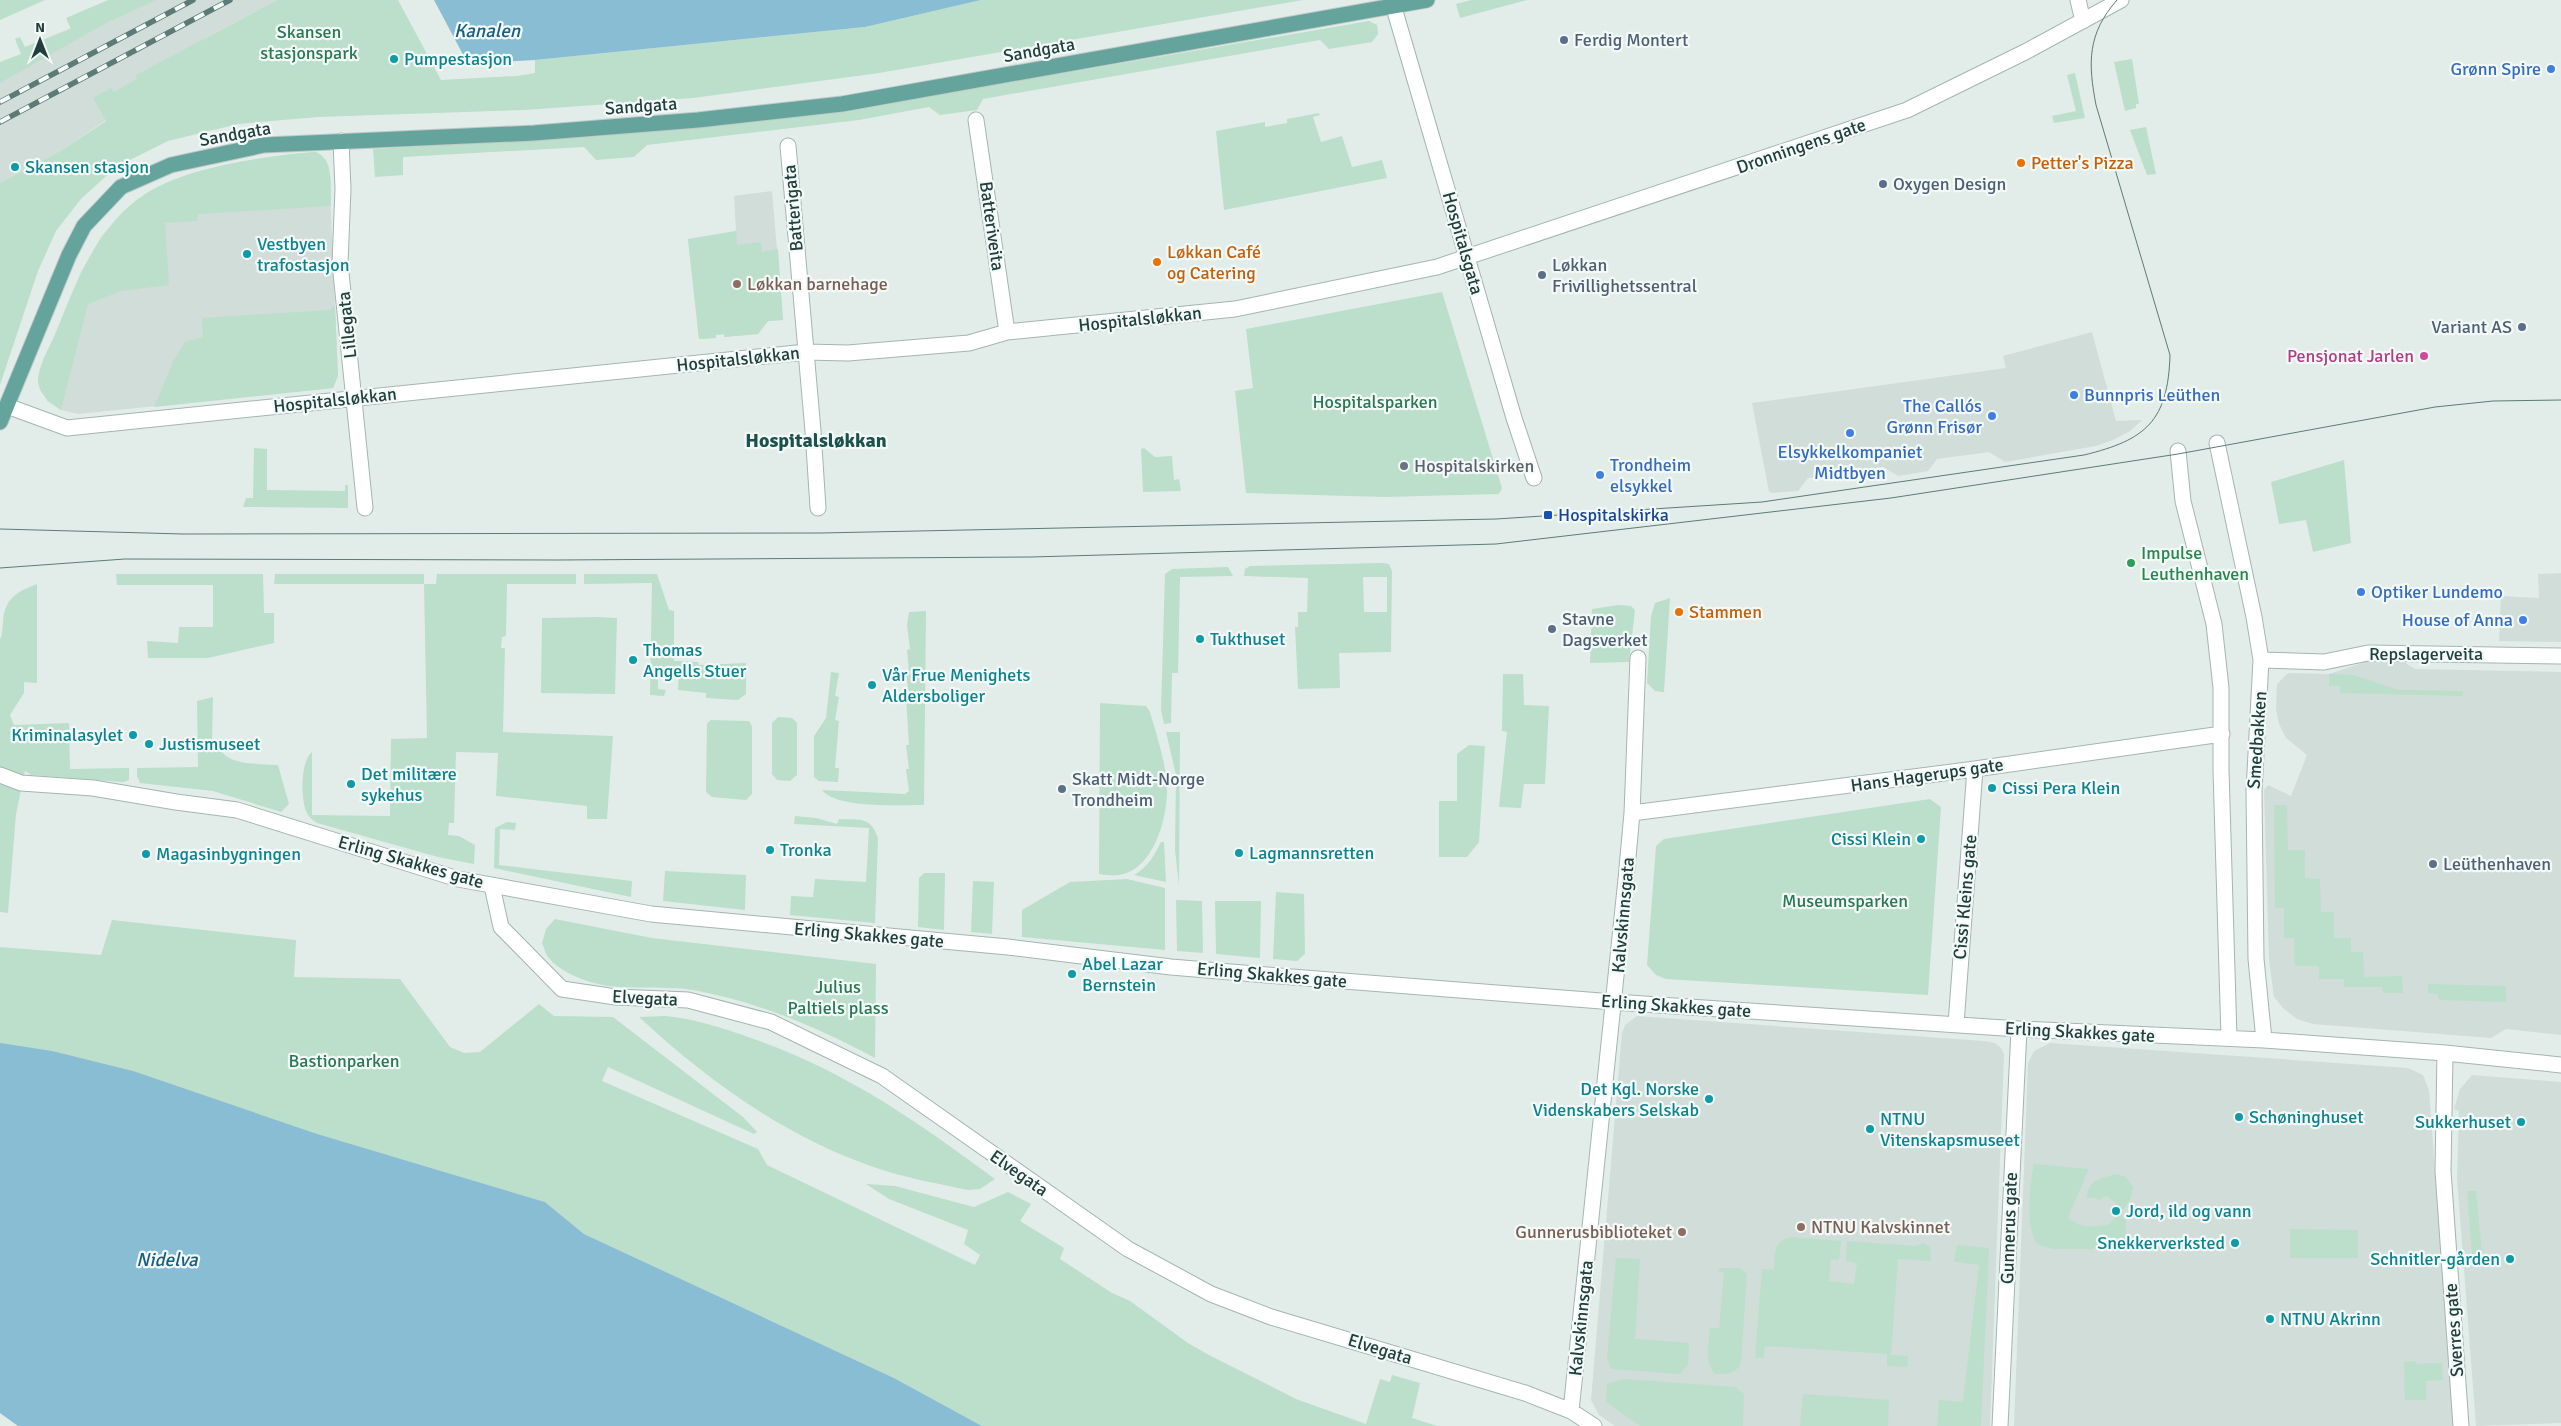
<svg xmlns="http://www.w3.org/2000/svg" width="2561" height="1426" font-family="Signika,sans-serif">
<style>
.built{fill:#d1ddd9}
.green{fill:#bbdfca;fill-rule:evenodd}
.water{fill:#88bdd4}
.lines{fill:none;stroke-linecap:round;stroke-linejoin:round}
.minor-casing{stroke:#a4b5b2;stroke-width:17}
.major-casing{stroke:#c1c9c8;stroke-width:17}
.minor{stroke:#fff;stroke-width:15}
.major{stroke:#65a49d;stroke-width:15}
.tram{stroke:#5c7b77;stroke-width:1}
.rail-casing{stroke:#5c7b77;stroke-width:5.5}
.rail{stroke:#f3f9f7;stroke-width:4;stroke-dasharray:11;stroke-linecap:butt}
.service-dot{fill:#5c6f8a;stroke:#f3f9f7;stroke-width:2}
.culture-dot{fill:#0f9aa8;stroke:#f3f9f7;stroke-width:2}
.shop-dot{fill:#3f7fe0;stroke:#f3f9f7;stroke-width:2}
.food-dot{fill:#e8710a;stroke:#f3f9f7;stroke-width:2}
.education-dot{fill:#8d6e63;stroke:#f3f9f7;stroke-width:2}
.hotel-dot{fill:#d1479c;stroke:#f3f9f7;stroke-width:2}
.worship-dot{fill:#6b7280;stroke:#f3f9f7;stroke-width:2}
.transit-dot{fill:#1a4fb4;stroke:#f3f9f7;stroke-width:2}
.leisure-dot{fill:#2e9e5b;stroke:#f3f9f7;stroke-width:2}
.labels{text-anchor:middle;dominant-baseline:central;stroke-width:4.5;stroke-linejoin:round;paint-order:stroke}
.park-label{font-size:18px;fill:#2a7854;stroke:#f3f9f7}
.service-label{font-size:18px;fill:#4e5e75;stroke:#f3f9f7;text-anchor:start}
.street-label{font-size:18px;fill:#213f3c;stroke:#f3f9f7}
.culture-label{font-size:18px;fill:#0d838f;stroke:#f3f9f7;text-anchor:start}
.shop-label{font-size:18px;fill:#366cbe;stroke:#f3f9f7;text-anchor:end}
.food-label{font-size:18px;fill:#c56008;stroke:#f3f9f7;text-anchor:start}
.education-label{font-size:18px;fill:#785e54;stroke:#f3f9f7;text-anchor:start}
.hotel-label{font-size:18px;fill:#b23c85;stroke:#f3f9f7;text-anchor:end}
.worship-label{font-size:18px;fill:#5b616d;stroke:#f3f9f7;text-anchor:start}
.transit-label{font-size:18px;fill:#164399;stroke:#f3f9f7;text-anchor:start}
.leisure-label{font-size:18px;fill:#27864d;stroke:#f3f9f7;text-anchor:start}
.water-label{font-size:19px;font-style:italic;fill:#195e7e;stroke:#f3f9f7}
.quarter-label{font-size:20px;font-weight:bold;fill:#1c524d;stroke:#f3f9f7}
</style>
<rect width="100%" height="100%" fill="#e2edea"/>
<path class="built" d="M139,0H277L207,37L99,108L106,120L62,150L0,183V72L29,58L25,47Z
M316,152L326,160L329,168L338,376L333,388L78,414L61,410L47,401L38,381L43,363L81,272L101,237L122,214L145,194L168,182L192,173L290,154Z
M772,191L783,320L768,321L758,334L724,337V334L716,335V338L699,339L688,239L736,231L734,196Z
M2092,332L2116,421L2142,420L2130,431L2113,440L2096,446L2005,462L1989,452L1937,459L1928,471L1898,476L1883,467L1808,478L1798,491L1773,493L1769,492L1752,403L2006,368L2003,356Z
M2561,573V642L2499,641L2501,596L2539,598L2538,574Z
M2374,659H2399L2415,669L2561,672V1035L2506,1029L2491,1038L2313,1024L2297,1019L2284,1009L2274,997L2269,959L2264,790L2268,785L2291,796L2307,755L2286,738L2279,724L2276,709L2277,684L2288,673L2329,674Z
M1637,1016L1984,1041L1995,1043L2001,1048L2004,1054L1990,1426H1615L1599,1415L1591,1400L1622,1033L1625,1025Z
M2050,1043L2408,1068L2423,1075L2429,1090L2454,1426H2014L2028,1063L2034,1051Z
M2472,1075L2561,1082V1423L2476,1426L2457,1178L2459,1111L2454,1109L2460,1089Z"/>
<path class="green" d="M0,0H45L0,20Z
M108,0H156L106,23L0,83V62L21,54L15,39L20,37L25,47L71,29L66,18Z
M277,0H398L441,80L517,76L535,73V60L865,27L981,0H1303L879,73L693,98L525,110L318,117L238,124L168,141L116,167L81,199L56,231L38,271L0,385V183L62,150L106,121L93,98L111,88L114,92L137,79L136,75Z
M1471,0H1527L1460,18L1456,4Z
M1369,21L1377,25L1378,34L1372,42L1329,49L1320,40L983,99L977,110L940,115L929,107L859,120L647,145L634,157L596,160L584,147L403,157V175L375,177L373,149L602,136L836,112Z
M2132,59L2139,104H2136V108L2125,111L2114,62Z
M2075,73L2085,118L2054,123L2052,116L2076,111L2067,75Z
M1319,113L1320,115L1313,117L1321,142L1342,136L1352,167L1382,160L1387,178L1224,210L1216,131L1265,122V127L1287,123V119Z
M2146,127L2156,174L2147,175L2130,130Z
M316,152C335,160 330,189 331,206L198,214L197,221L165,223L169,285L121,291L88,304L61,410C51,403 39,395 38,381C38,366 49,348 55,335C76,283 97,224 147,193C190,166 266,156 316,152Z
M736,231L737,245L761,242L762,252L778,249L783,320L768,321L758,334L724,337V334L716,335V338L699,339L688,239Z
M1442,292L1502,488L1499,494L1385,497L1246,493L1235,391L1253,388L1246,329Z
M335,306L338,376L333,388L154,407L174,360L185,342L203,337L202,318L329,310Z
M254,448L267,449V490L345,491V485H348V508L243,507L246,498H253Z
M1144,448L1155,457L1172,456L1174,480L1179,479L1181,491L1143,492L1141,449Z
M2344,460L2351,543L2313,552L2306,520L2279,524L2271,482Z
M1382,563L1389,564L1392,571L1391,652L1339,653L1340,688L1298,689L1295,627H1298V612H1307L1308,578L1244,576L1245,569L1250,566ZM1363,577H1387V612H1364Z
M1228,567L1233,576L1180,577L1178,673H1172L1171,723L1164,724L1161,710L1165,574L1172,569Z
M116,574H263L264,613H274V643L208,658H148L147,641L178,643L179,627H213V585H117Z
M275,574H424V584H436L437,574H576V584H507L506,636L502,637L501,648H505L503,732L613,736L607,819H587V806L496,796L498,753L456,752L454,823H449L448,835L459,836L475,845L474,864L438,857L317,823C314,821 310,818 308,815C300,802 300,761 312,752V815L390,816L391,739L427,738L424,584H274Z
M584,574H657L669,610L674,611V661L698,662L699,665L746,663V694L738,700L706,698V693L678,690L679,671H658V689L666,690L664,696L650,695L652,583L584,584Z
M37,584V683L24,682V693L10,715L14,725L69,723L70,769L129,768V780L123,782L31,775L25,771L16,814L8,913L0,912V639C3,635 2,629 3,623C4,599 16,592 37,584Z
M1670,598L1664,692L1655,691L1647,683L1651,616L1655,603Z
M1618,605L1631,606L1635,610L1629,662L1590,663L1592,609Z
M926,611L924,805C900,805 837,809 822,790L905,794L909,791L906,769H909L906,745H909L906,697L909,696L906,673H909L907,650L910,649L907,625L909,612Z
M596,617L617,618L615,694L541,693L542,618Z
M831,672L839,673L835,696L839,697L835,720L839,721L835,768H839L838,782L819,781L814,777V736L826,718Z
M1503,674H1523L1524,705L1549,706L1545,784H1524L1521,808L1499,807L1507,732L1502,731Z
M2329,674L2353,675L2399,690L2463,691V696L2340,693V686H2329Z
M213,697L212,743H218C223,767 258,763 278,765L289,804L281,812L213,791L140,783L137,776V768L198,767L197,701Z
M1100,703L1146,706L1150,712C1157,737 1167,765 1167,791C1167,820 1153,870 1119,875C1113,876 1105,875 1099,874Z
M778,717L792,718L797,723V775L790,781L777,780L772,774V723Z
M711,720L749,721L752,726V794L746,800L712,797L706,792L707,723Z
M1166,732H1180L1179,886L1175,850L1176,775Z
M1469,745L1485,746L1479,842L1467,857H1439V801H1457V754Z
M1930,799L1941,807L1928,995L1666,979L1656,975L1647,965L1656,846L1664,839Z
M2274,805H2287L2288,850H2305V878L2320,879L2321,912H2334V938H2351V952H2363L2364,977L2402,976L2403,993H2383L2382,987H2344V979H2319V966H2295L2294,938H2284V908H2275Z
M795,816L816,818L837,824L839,819C859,820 871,816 878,838L875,923L790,915L791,896L813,897L815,879L866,882L869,828L794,824Z
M507,822L516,823L515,830L500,829L499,865L632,881L631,897L494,868L495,828Z
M1161,842H1164L1166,882L1134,875C1148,867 1154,856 1161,842Z
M665,871L746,875L745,910L663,901Z
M924,873H945L944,930L918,927L919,878Z
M1127,879L1165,888V950L1022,937V910L1070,882Z
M973,881L994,882L992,934L971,932Z
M1276,892L1304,894L1305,954L1297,961L1273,959Z
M1176,900L1202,901L1203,953L1177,951Z
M1215,901H1261L1260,958L1216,954Z
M555,919L652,938L876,964L875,1058C817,1027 758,1002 693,990C663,985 621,991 594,983C579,979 558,970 548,957C545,953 544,947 542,943L546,929Z
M112,920L296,940L294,977L400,979L450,1047L464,1053L480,1052L539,1004L554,1016L613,1017L743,1117L757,1132L754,1134L608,1067L602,1081L758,1149L767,1165L975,1265L980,1255L964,1244L968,1230L889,1199L866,1184L895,1186L974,1207L1008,1192L1031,1204L1020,1221L1064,1248L1060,1259L1112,1293L1130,1301L1188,1343L1209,1355L1296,1399L1366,1424L1380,1379L1390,1382L1392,1375L1420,1383L1412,1418L1437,1426H982L894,1378L584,1234L545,1202L401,1159L0,1059V947L101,955Z
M2428,984L2506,986V1002L2439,1000L2438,994L2428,993Z
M666,1016C696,1019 723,1028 751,1038C846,1071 915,1120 995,1179L980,1189L968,1190C935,1183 900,1177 868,1165C781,1134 706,1079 639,1017Z
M2034,1164L2089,1169L2068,1217C2080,1230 2094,1227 2110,1224L2118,1214L2126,1220V1240L2123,1246L2116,1249H2053L2037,1244C2025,1227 2030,1184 2034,1164Z
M2117,1174L2126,1177L2133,1187L2130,1200L2123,1210L2115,1209V1202L2106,1196L2099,1200L2096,1198H2087C2087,1180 2102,1178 2117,1174Z
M2467,1191H2476L2482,1253L2472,1254Z
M2290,1229L2358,1230V1258H2290Z
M1791,1237L1841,1241L1839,1260L1831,1259L1829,1281L1854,1284L1857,1263L1846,1261L1847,1241L1915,1246L1924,1243L1930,1247L1931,1261L1898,1259L1891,1355L1908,1356L1907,1367L1887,1366V1354L1765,1346L1764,1358H1755L1762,1269L1774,1270C1775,1253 1773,1242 1791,1237Z
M1957,1245L1989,1248L1981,1426H1937L1939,1400L1963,1402L1979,1265L1954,1262Z
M1616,1258L1640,1259L1635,1339L1689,1343L1688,1365L1680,1374L1611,1369L1607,1358Z
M1720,1268H1740L1747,1274L1741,1363C1735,1375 1728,1374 1715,1374C1704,1362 1709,1344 1710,1328H1719L1724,1272L1718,1271Z
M2415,1361L2416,1364L2442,1363L2443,1380L2426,1381V1400H2405L2404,1362Z
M1624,1379L1735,1387L1744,1394L1743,1426H1640L1606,1402L1607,1384Z
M1803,1394L1889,1400L1888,1426H1800Z"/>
<path class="water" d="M434,0H981L865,27L535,60L468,64Z
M0,1043L52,1051L133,1071L317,1134L545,1202L584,1234L894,1378L982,1426H18L0,1413Z"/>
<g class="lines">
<g class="minor-casing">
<path id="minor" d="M2078,0L2083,21
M1394,8L1514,418L1534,478
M976,120L1007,332
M341,141L343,189L340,263L365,508
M788,146L813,431L818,508
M7,406L67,428L806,352L848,353L969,343L1007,332L1235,309L1437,267L1907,110L2025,52L2121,0
M2217,443L2254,617L2261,660L2254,791L2256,959L2264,1040
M2178,451L2183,501L2214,624L2221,688V770L2229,1038
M2261,660L2324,662L2368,653L2561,656
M0,775L21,783L93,788L176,802L237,810L458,879L651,914L1008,947L1171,967L1267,975L1614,1002L2019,1029L2264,1040L2445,1053L2561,1065
M1632,813L1975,769L2222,734
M492,886L501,927L562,989L616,997L688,1000L771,1022L882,1076L1128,1249L1211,1294L1271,1317L1525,1393L1571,1411L1594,1426
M1956,1024L1975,769
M2445,1053L2443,1171L2461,1426
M1571,1411L1626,879L1632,813L1638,658
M2000,1426L2019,1029"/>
</g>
<g class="major-casing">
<path id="major" d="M0,422L69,255L84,226L121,187L171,165L264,145L534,133L698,120L842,104L1427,0"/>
</g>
<use href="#minor" class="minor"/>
<use href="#major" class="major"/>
<path class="tram" d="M0,529L183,534L821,533L1496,519L1762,502L2084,455C2146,440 2168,421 2170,355L2096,105C2088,63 2087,34 2117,0
M0,568L125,559L558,560L1031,557L1496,544L1891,498L2178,454L2435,407L2493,401L2561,400"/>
<g class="rail-casing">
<path id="rail" d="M0,102L193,0
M0,122L230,0"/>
</g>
<use href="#rail" class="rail"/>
</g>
<g class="service-dot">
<circle cx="1564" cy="40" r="5"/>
<circle cx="1883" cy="184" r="5"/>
<circle cx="1542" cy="275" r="5"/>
<circle cx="2522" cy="327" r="5"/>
<circle cx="1552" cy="629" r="5"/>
<circle cx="1062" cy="789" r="5"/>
<circle cx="2433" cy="864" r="5"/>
</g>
<g class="culture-dot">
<circle cx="394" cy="59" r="5"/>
<circle cx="15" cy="167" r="5"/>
<circle cx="247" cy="254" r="5"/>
<circle cx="1200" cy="639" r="5"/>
<circle cx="633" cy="660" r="5"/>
<circle cx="872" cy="685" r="5"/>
<circle cx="133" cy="735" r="5"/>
<circle cx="149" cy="744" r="5"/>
<circle cx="351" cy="784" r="5"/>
<circle cx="1992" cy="788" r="5"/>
<circle cx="1921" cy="839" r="5"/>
<circle cx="770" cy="850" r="5"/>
<circle cx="1239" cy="853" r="5"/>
<circle cx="146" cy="854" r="5"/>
<circle cx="1072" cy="974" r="5"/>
<circle cx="1709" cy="1099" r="5"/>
<circle cx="2239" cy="1117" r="5"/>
<circle cx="2521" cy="1122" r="5"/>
<circle cx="1870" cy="1129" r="5"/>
<circle cx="2116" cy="1211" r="5"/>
<circle cx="2235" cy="1243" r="5"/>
<circle cx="2510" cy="1259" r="5"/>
<circle cx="2270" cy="1319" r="5"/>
</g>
<g class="shop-dot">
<circle cx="2551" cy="69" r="5"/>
<circle cx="2074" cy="395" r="5"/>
<circle cx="1992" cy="416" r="5"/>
<circle cx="1850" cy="433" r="5"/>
<circle cx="1600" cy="475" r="5"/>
<circle cx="2361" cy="592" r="5"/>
<circle cx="2523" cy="620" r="5"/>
</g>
<g class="food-dot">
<circle cx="2021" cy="163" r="5"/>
<circle cx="1157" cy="262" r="5"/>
<circle cx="1679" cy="612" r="5"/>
</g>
<g class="education-dot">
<circle cx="737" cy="284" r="5"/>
<circle cx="1801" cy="1227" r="5"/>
<circle cx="1682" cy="1232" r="5"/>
</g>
<circle class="hotel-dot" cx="2424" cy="356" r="5"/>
<circle class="worship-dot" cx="1404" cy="466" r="5"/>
<rect class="transit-dot" x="1543" y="510" width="10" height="10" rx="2.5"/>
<circle class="leisure-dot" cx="2131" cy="563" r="5"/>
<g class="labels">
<g class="park-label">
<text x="309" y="32">Skansen<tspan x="309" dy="21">stasjonspark</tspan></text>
<text x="1375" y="402">Hospitalsparken</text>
<text x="1845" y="901">Museumsparken</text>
<text x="838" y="987">Julius<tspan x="838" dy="21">Paltiels plass</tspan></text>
<text x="344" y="1061">Bastionparken</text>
</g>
<g class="service-label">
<text x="1574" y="40">Ferdig Montert</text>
<text x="1893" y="184">Oxygen Design</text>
<text x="1552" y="265">Løkkan<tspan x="1552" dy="21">Frivillighetssentral</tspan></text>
<text x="2512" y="327" text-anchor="end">Variant AS</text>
<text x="1562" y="619">Stavne<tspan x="1562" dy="21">Dagsverket</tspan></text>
<text x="1072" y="779">Skatt Midt-Norge<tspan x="1072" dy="21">Trondheim</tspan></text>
<text x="2443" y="864">Leüthenhaven</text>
</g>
<g class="street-label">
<text transform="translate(1039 50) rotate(-10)">Sandgata</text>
<text transform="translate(641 106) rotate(-4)">Sandgata</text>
<text transform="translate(235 134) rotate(-10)">Sandgata</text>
<text transform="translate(1801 146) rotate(-19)">Dronningens gate</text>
<text transform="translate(793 208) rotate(-95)">Batterigata</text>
<text transform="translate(992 226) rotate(82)">Batteriveita</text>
<text transform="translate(1463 243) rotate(74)">Hospitalsgata</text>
<text transform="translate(1140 319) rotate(-6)">Hospitalsløkkan</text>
<text transform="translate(347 325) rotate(-96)">Lillegata</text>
<text transform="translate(738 359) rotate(-6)">Hospitalsløkkan</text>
<text transform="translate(335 400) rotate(-6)">Hospitalsløkkan</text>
<text x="2426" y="654">Repslagerveita</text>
<text transform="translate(2257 740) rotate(-86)">Smedbakken</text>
<text transform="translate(1927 775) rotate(-8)">Hans Hagerups gate</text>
<text transform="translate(411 862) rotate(16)">Erling Skakkes gate</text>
<text transform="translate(1965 897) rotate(-85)">Cissi Kleins gate</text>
<text transform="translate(1623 915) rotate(-85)">Kalvskinnsgata</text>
<text transform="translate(869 935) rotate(5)">Erling Skakkes gate</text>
<text transform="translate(1272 975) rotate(5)">Erling Skakkes gate</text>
<text transform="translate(645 998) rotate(3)">Elvegata</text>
<text transform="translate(1676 1006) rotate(4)">Erling Skakkes gate</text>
<text transform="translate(2080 1032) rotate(3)">Erling Skakkes gate</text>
<text transform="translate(1019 1173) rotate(35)">Elvegata</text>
<text transform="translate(2009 1228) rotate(-88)">Gunnerus gate</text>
<text transform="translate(1581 1318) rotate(-84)">Kalvskinnsgata</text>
<text transform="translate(2454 1330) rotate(-94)">Sverres gate</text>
<text transform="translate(1380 1349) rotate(17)">Elvegata</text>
</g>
<g class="culture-label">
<text x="404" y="59">Pumpestasjon</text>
<text x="25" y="167">Skansen stasjon</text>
<text x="257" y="244">Vestbyen<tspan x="257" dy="21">trafostasjon</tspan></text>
<text x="1210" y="639">Tukthuset</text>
<text x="643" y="650">Thomas<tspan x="643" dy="21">Angells Stuer</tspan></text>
<text x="882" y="675">Vår Frue Menighets<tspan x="882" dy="21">Aldersboliger</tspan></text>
<text x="123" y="735" text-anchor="end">Kriminalasylet</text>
<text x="159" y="744">Justismuseet</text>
<text x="361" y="774">Det militære<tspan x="361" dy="21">sykehus</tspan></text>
<text x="2002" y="788">Cissi Pera Klein</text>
<text x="1911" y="839" text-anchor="end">Cissi Klein</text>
<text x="780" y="850">Tronka</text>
<text x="1249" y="853">Lagmannsretten</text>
<text x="156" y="854">Magasinbygningen</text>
<text x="1082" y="964">Abel Lazar<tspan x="1082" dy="21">Bernstein</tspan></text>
<text x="1699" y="1089" text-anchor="end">Det Kgl. Norske<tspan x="1699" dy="21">Videnskabers Selskab</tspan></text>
<text x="2249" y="1117">Schøninghuset</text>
<text x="1880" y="1119">NTNU<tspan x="1880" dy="21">Vitenskapsmuseet</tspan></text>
<text x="2511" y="1122" text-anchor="end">Sukkerhuset</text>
<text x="2126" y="1211">Jord, ild og vann</text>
<text x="2225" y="1243" text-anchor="end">Snekkerverksted</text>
<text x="2500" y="1259" text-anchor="end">Schnitler-gården</text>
<text x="2280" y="1319">NTNU Akrinn</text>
</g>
<g class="shop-label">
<text x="2541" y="69">Grønn Spire</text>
<text x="2084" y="395" text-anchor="start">Bunnpris Leüthen</text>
<text x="1982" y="406">The Callós<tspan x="1982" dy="21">Grønn Frisør</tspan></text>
<text x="1850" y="452" text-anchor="middle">Elsykkelkompaniet<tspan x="1850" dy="21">Midtbyen</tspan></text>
<text x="1610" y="465" text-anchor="start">Trondheim<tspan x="1610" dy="21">elsykkel</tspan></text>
<text x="2371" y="592" text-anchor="start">Optiker Lundemo</text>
<text x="2513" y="620">House of Anna</text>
</g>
<g class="food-label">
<text x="2031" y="163">Petter's Pizza</text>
<text x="1167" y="252">Løkkan Café<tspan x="1167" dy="21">og Catering</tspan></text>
<text x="1689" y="612">Stammen</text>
</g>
<g class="education-label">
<text x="747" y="284">Løkkan barnehage</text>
<text x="1811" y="1227">NTNU Kalvskinnet</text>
<text x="1672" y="1232" text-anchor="end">Gunnerusbiblioteket</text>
</g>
<g class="hotel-label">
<text x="2414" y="356">Pensjonat Jarlen</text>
</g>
<g class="worship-label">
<text x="1414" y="466">Hospitalskirken</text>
</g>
<g class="transit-label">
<text x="1558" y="515">Hospitalskirka</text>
</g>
<g class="leisure-label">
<text x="2141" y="553">Impulse<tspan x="2141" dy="21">Leuthenhaven</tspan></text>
</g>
<g class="water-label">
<text x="487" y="31">Kanalen</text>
<text x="167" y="1260">Nidelva</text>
</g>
<g class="quarter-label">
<text x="816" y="440">Hospitalsløkkan</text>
</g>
</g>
<g transform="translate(40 40)" stroke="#f3f9f7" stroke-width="4" paint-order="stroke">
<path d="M0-4L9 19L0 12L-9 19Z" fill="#213f3c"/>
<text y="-8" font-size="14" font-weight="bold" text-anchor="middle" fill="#213f3c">N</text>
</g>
</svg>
